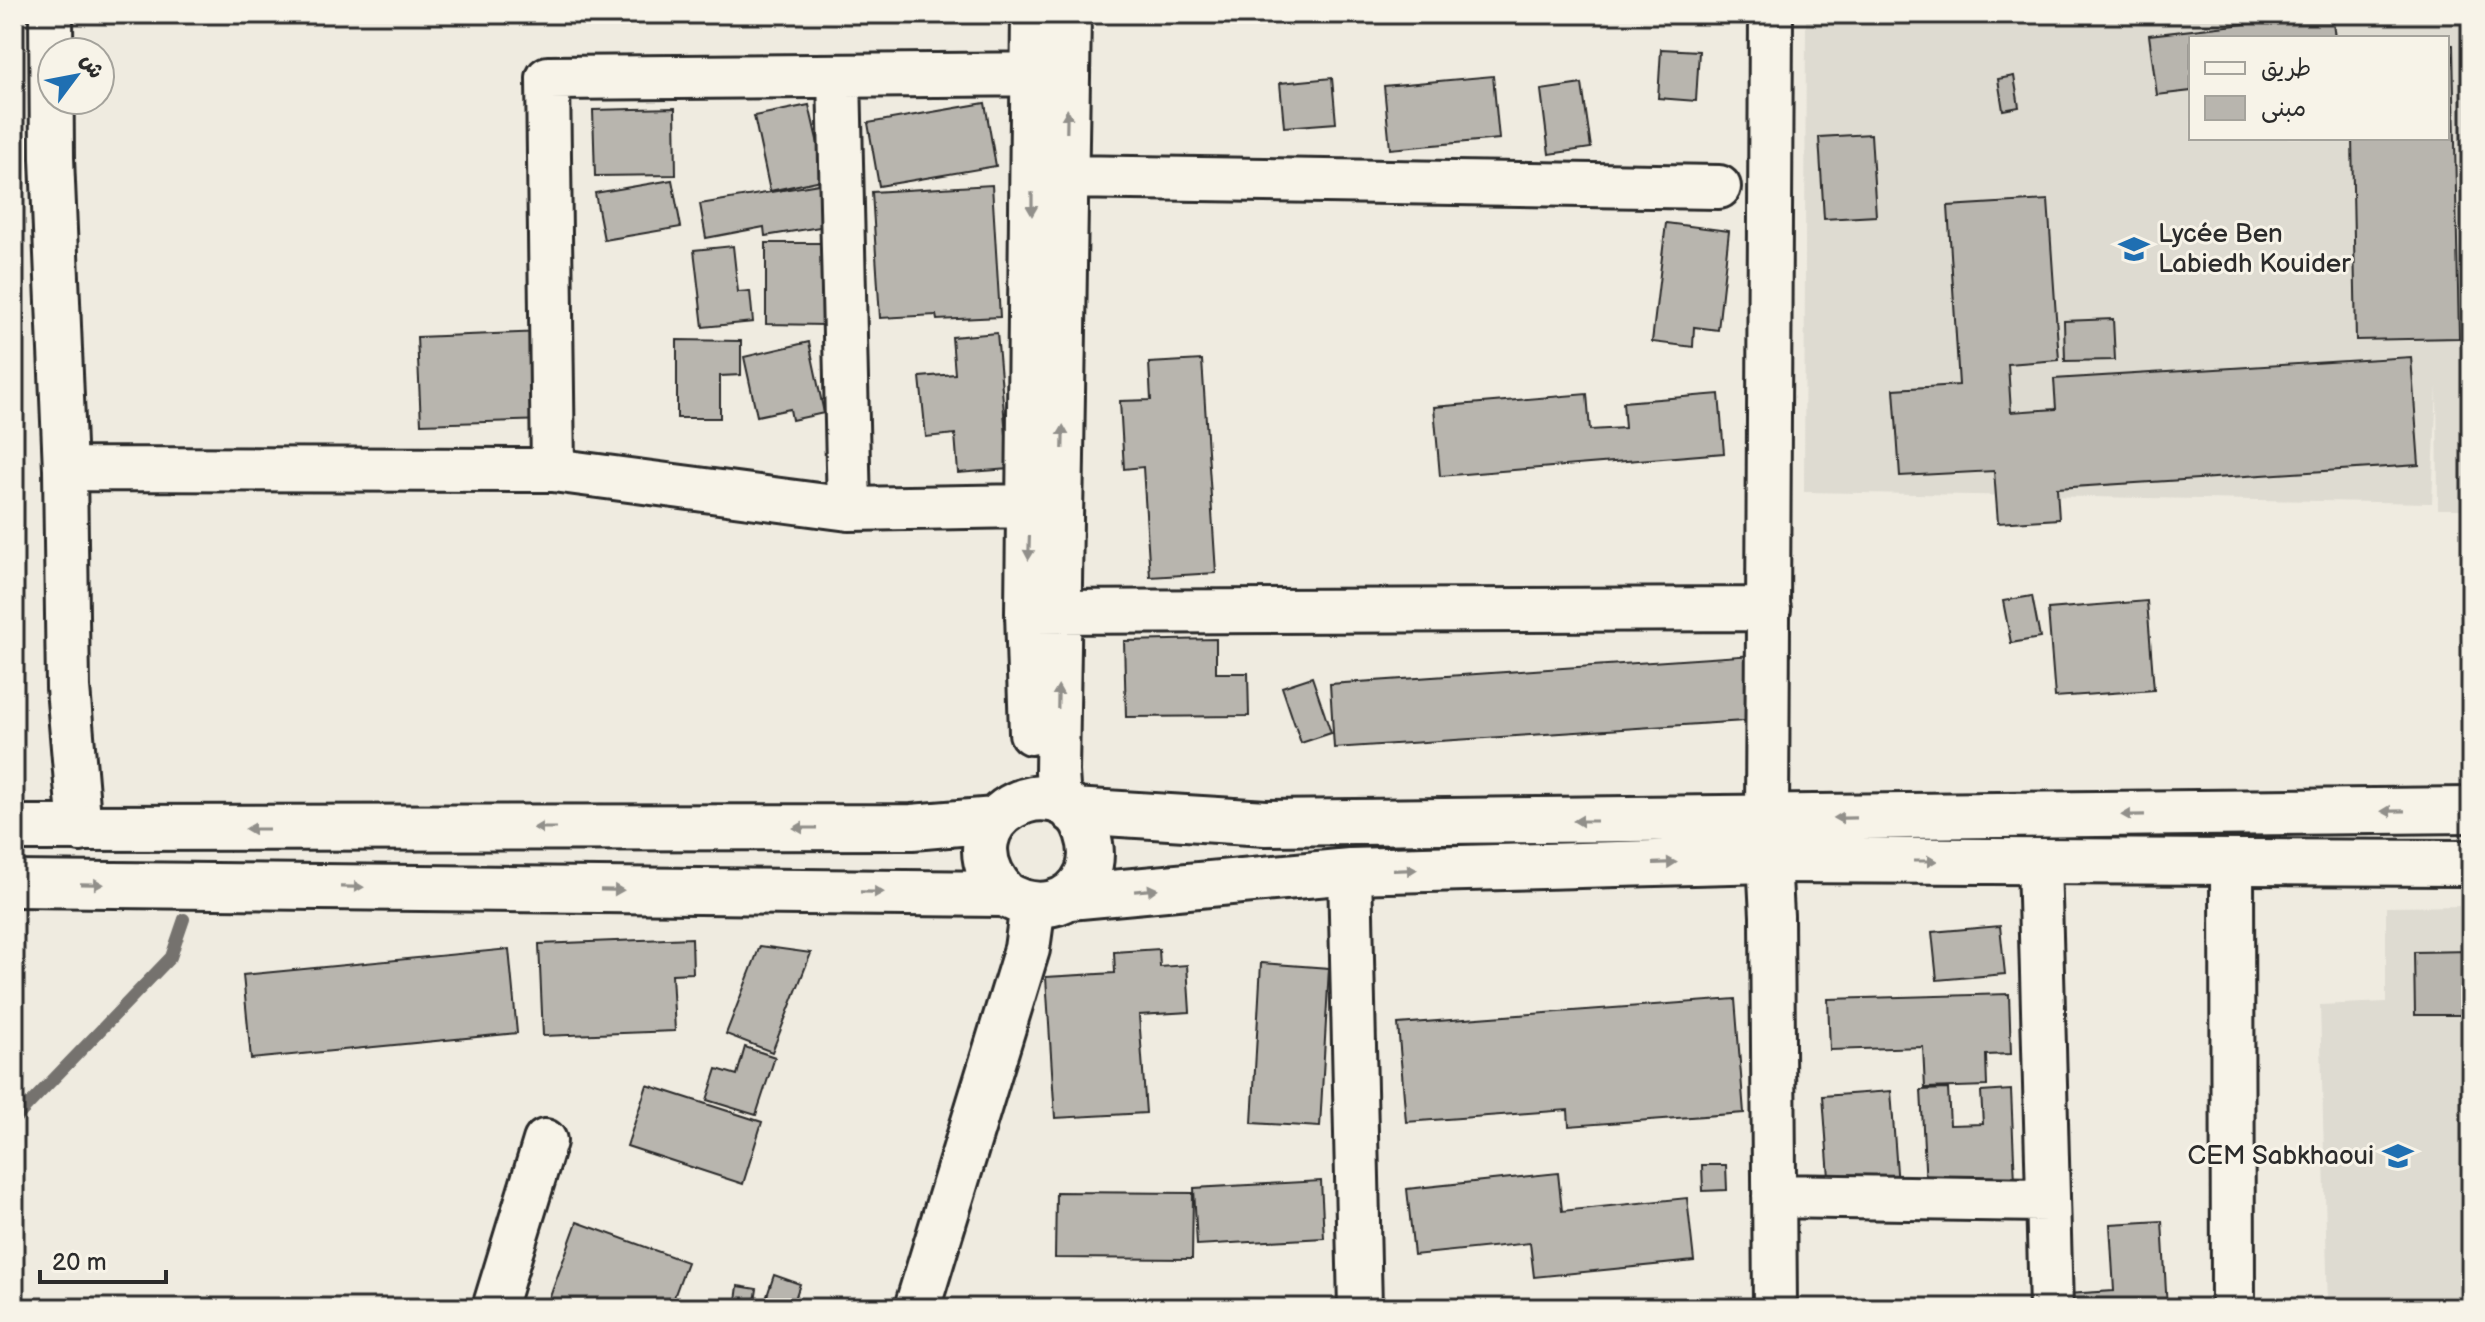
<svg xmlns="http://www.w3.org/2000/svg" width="2485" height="1322" font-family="'Balsamiq Sans','Playpen Sans Arabic',sans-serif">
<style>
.built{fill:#dedbd1;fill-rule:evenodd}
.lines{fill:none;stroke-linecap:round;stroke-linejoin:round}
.stream{stroke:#74726e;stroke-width:12}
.building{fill:#b8b5ae;stroke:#2b2b2b;stroke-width:2}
.street-casing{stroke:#2b2b2b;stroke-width:48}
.secondary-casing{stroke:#2b2b2b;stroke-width:50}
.street{stroke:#f7f3e8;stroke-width:42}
.secondary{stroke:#f7f3e8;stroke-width:44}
.oneway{fill:#918f8a}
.labels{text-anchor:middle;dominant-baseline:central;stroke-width:6;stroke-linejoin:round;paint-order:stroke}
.poi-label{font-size:26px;fill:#2b2b2b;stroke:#f7f3e8;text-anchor:start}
</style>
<rect width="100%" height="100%" fill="#efebe0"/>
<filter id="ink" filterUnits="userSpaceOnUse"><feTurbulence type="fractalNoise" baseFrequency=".0125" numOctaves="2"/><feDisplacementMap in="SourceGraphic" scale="16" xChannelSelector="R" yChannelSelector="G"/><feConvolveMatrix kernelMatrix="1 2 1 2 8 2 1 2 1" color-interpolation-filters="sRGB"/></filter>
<g filter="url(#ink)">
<path class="built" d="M1806,14H2471V509H2438L2437,387L2432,503L1804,492ZM2191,38H2447V138H2191Z
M2471,906V1308H2328L2320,1005L2386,1002V907Z"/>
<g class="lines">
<path class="stream" d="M14,1120L171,957L184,919"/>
</g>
<path class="building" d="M922,14H973V21L923,22Z
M2332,14L2335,38H2191V91L2157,95L2149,35Z
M2447,45H2453L2459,338L2356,340L2352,138H2447Z
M1661,49L1699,51L1696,101L1658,98Z
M1493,76L1499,139L1390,149L1384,86Z
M2014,76L2019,107L2003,110L1998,79Z
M1332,78L1336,123L1284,127L1280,83Z
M1582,84L1591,148L1549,154L1541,90Z
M985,103L996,166L879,186L868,123Z
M809,105L826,179L770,191L754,116Z
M675,108L676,175L595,176L593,110Z
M1871,134L1876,216L1824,219L1819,137Z
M672,180L681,227L604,240L595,193Z
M825,183L832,225L765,236L764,227L706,238L700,204Z
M992,185L1000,317L937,320L936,315L880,318L872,192Z
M2048,200L2059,360L2008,364L2011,412L2056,409L2054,379L2411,357L2419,465L2057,488L2059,519L1998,523L1994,471L1900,476L1894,389L1959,385L1948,206Z
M1666,223L1729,231L1718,330L1694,327L1693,347L1652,342Z
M766,243H825L824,325L766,324Z
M733,246L738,292L750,291L753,322L703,327L694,250Z
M2113,319L2115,360L2065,361L2064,321Z
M544,332L547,420L421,424L417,337Z
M997,333L1009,469L958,473L955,434L926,437L920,377L955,374L952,337Z
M677,340L741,341V375L720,376V418H677Z
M809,342L824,413L792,420L790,409L757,416L744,357Z
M1202,360L1216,573L1150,577L1143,467L1124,469L1120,401L1151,400L1149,363Z
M1587,394L1590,430L1625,428L1623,402L1719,394L1724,453L1440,476L1434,407Z
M2032,596L2040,638L2011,643L2003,601Z
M2147,601L2154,690L2055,697L2048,609Z
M1216,639V673H1248L1249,716L1126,717L1124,641Z
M1754,655L1759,720L1334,748L1330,684Z
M1312,677L1331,733L1301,743L1282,687Z
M2000,926L2005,974L1937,980L1932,932Z
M692,938L693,973L672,974L675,1031L543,1036L539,944Z
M760,946L811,953L772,1052L726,1034Z
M509,949L517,1033L251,1059L243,975Z
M1159,949L1160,967L1187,965L1190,1012L1139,1015L1146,1113L1055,1118L1046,977L1115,973L1114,952Z
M2471,951V1015H2415L2414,952Z
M1261,963L1329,968L1320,1127L1252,1123Z
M2009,994L2011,1054L1986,1055L1987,1086L1925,1088L1923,1047L1830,1050L1828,999Z
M1735,999L1744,1113L1569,1126L1568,1110L1406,1122L1398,1024Z
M745,1047L775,1057L756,1115L707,1100L717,1069L737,1075Z
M647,1085L762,1122L743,1184L627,1146Z
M1948,1089L1950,1125L1983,1124L1981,1092L2011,1090L2015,1182L1926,1186L1921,1090Z
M1891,1091L1898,1186L1830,1191L1823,1096Z
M1702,1165H1726L1727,1190L1703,1191Z
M1558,1173L1562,1211L1687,1198L1694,1261L1534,1277L1530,1243L1414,1255L1407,1189Z
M1321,1181L1324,1238L1197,1245L1194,1188Z
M1056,1192L1193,1193L1192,1259L1055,1258Z
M2162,1221L2167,1308H2068L2067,1294L2114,1291L2110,1224Z
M577,1222L687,1262L670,1308H546Z
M774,1275L800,1284L792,1308H763Z
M738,1286L757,1289L754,1308H735Z
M1852,1303V1308H1823V1304Z"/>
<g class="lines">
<g class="street-casing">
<path id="street" d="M51,14L52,158L65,469L68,688L80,830
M1771,14L1767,819L1772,916L1775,1308
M839,76L849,509
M1066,177L1719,187
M65,469L553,470L849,509L1030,506
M553,470L548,78L1068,74
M1032,612L1769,609
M1031,733L1027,613L1033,14
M1059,802L1057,772L1069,14
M2039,861L2051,1308
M2232,862L2233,1308
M1350,871L1360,1308
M1774,1196L2048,1200
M494,1308L545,1141"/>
</g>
<g class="secondary-casing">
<path id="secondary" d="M1073,811L1266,823L2471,810
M14,828L912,827L995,820
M14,884L1005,894C1034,912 1072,908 1087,874C1093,860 1092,847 1087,832C1063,758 937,818 1005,894
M1069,897L1350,871L1768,860L2471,863
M917,1308L1027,949L1033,905"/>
</g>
<use href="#street" class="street"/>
<use href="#secondary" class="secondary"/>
</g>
<defs><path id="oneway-solid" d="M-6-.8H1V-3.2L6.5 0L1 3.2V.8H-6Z" transform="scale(2)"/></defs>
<g class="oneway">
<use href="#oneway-solid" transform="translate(1067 121) rotate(-89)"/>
<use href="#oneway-solid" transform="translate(1032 204) rotate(90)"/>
<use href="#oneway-solid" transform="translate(1063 437) rotate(-89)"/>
<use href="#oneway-solid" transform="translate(1029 548) rotate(92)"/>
<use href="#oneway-solid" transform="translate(1058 697) rotate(-89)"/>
<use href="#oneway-solid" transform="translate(2393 811) rotate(179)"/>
<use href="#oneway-solid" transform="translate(2133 815) rotate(179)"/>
<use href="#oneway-solid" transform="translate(1845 818) rotate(179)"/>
<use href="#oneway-solid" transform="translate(1585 821) rotate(180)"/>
<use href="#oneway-solid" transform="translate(545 828) rotate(180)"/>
<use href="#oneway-solid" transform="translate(805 828) rotate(180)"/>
<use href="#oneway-solid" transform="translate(257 829) rotate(180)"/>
<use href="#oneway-solid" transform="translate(1925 861)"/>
<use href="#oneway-solid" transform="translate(1665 863) rotate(-2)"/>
<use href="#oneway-solid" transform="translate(1405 870) rotate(-2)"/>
<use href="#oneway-solid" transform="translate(92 884) rotate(1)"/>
<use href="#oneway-solid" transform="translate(352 887) rotate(1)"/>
<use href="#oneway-solid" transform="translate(612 890) rotate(1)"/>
<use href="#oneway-solid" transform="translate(1146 890) rotate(-5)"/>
<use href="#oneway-solid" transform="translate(872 892) rotate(1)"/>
</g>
</g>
<defs>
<g id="school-bare" transform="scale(2.4)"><path d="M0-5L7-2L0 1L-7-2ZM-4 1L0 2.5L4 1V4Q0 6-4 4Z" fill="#1f6fb2" stroke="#f7f3e8" stroke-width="2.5" paint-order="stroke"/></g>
</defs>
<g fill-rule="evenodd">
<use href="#school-bare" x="2134" y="249"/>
<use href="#school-bare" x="2398" y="1156"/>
</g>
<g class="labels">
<g class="poi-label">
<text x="2158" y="234">Lycée Ben<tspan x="2158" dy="30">Labiedh Kouider</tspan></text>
<text x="2374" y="1156" text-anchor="end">CEM Sabkhaoui</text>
</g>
</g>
<rect width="2485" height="1322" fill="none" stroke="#f7f3e8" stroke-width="48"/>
<rect x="24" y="24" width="2437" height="1274" fill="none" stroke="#2b2b2b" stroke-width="3" filter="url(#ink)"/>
<rect x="2189" y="36" width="260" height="104" fill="#f7f3e8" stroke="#a5a39c" stroke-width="2"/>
<rect x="2205" y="62" width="40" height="12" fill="#f7f3e8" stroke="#a5a39c" stroke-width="2"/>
<text x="2261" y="76" font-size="24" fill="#2b2b2b">طريق</text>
<rect x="2205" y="96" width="40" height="24" fill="#b8b5ae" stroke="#a5a39c" stroke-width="2"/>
<text x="2261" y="116" font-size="24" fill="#2b2b2b">مبنى</text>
<g transform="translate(76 76) rotate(58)"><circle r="38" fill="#f7f3e8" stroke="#a5a39c" stroke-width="2"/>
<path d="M0-6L14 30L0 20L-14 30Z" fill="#1f6fb2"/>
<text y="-12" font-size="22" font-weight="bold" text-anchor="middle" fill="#2b2b2b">ش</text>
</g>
<path d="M40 1270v12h126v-12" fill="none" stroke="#2b2b2b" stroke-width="4"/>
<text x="52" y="1270" font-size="24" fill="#2b2b2b" stroke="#f7f3e8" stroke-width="6" paint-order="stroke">20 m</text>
</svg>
